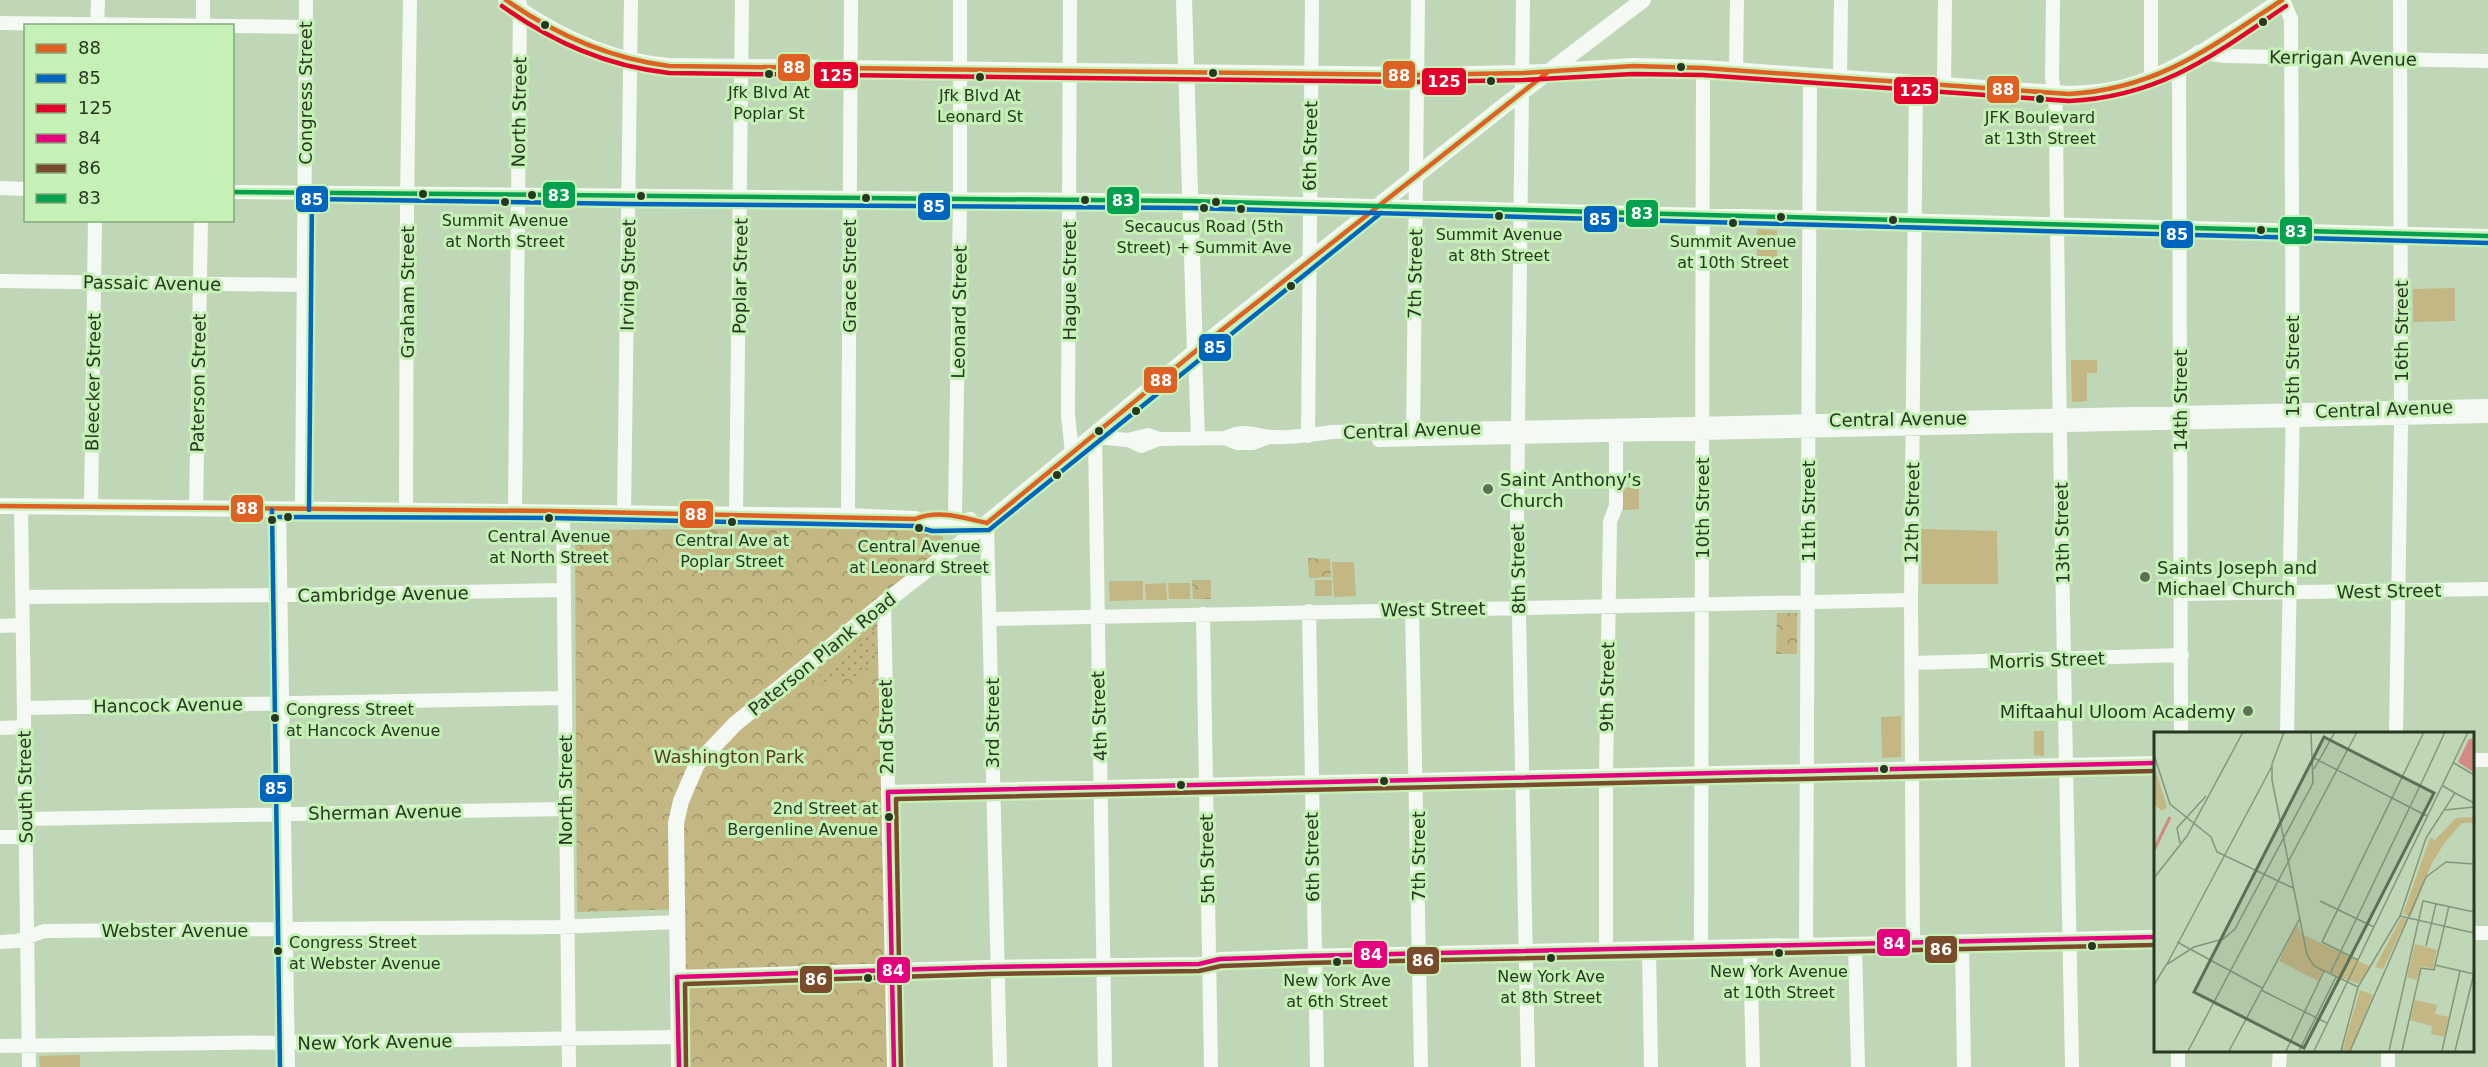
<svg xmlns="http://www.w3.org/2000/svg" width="2488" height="1067" font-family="'DejaVu Sans',sans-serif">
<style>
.grass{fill:#c3b784}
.park{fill:url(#park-crowns)}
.garden{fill:url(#garden-dots)}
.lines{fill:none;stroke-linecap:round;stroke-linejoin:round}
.minor{stroke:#f5f9f4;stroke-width:14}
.major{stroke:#f5f9f4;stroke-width:16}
.bus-1-casing{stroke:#c6f1b6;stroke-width:9}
.bus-2-casing{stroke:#c6f1b6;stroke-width:9}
.bus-3-casing{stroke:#c6f1b6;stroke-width:9}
.bus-4-casing{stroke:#c6f1b6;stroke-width:9}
.bus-5-casing{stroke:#c6f1b6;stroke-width:9}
.bus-6-casing{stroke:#c6f1b6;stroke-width:9}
.bus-1{stroke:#de6022;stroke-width:4.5}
.bus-2{stroke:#0065bd;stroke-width:4.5}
.bus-3{stroke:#e4002b;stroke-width:4.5}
.bus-4{stroke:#e5007d;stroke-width:4.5}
.bus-5{stroke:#7a4b2a;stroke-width:4.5}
.bus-6{stroke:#02a04f;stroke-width:4.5}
.bus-dot{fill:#273821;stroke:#c6f1b6;stroke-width:2}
.poi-dot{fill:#5c7056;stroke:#c6f1b6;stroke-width:2}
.labels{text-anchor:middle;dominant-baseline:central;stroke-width:6;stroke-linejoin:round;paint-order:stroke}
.bus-label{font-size:16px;fill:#273821;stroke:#c6f1b6}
.street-label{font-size:18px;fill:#273821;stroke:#c6f1b6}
.poi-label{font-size:18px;fill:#273821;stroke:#c6f1b6;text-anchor:start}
.park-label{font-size:18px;fill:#593f11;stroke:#c6f1b6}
.inset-river{fill:none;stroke:#d38a86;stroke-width:3}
.inset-road{fill:none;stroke:#82977b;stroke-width:1.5}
.view{fill:#5c7056;fill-opacity:0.15;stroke:#5c7056;stroke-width:3}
.inset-edge{fill:none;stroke:#273821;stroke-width:3}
.line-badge{stroke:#c6f1b6;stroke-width:2}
.badge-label{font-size:16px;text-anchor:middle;font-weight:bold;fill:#fff}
</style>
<defs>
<pattern id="park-crowns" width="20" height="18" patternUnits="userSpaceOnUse" patternTransform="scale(1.5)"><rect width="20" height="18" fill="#c3b784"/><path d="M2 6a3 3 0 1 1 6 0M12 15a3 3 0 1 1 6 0" fill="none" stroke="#9e966c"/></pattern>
<pattern id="garden-dots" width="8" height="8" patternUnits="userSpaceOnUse" patternTransform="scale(1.5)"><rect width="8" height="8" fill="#c3b784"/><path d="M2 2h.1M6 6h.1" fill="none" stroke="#9e966c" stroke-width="1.8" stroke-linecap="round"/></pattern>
</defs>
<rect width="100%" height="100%" fill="#bfd7b7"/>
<path class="grass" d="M1757,229L1777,230V267H1757Z
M2455,288V321L2413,322V289Z
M2097,360V373H2087V401L2072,402L2071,360Z
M1639,487V509L1623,510V488Z
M1921,529L1997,531L1998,584H1922Z
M1332,562H1354L1356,596L1334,597Z
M1315,580H1332V596H1315Z
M1109,581H1143V600L1110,601Z
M1166,583L1167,600H1146L1145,584Z
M1168,583H1190V599H1169Z
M1901,716V757L1882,758L1881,717Z
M2034,731H2044V756L2034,755Z
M80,1055V1067H40L39,1056Z"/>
<path class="park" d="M931,527L937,529L943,538L940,550L879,604L887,1067H689L682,909L577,912L575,530Z
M1308,558L1330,559L1331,577L1309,578Z
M1192,580H1211V599H1193Z
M1777,613H1797V654H1776Z"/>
<path class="garden" d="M871,631L875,633V664L858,671V678H836L815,685L812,681Z"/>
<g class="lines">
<path class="minor" d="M1070,0L1068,415L1072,453
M1523,0L1517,514L1528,1067
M2053,0L2052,77L2056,110C2058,429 2066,748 2072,1067
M2151,0V77
M2283,0L2291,19L2293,401L2287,734
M0,23L232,26
M97,26L98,0
M203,26V0
M232,26L306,27
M2198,52L2225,56L2488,61
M2179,65L2181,734
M1736,71L1737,0
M1840,78L1841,0
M1944,85L1945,0
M0,188L26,189
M232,192L1190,201L2488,236
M0,281L303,285
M1195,352L1198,439
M1308,436L1312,0
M1225,438C1248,428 1252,436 1273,437C1292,438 1311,435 1331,432L2488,406
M1413,439L1418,0
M1128,440L1148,435L1159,439L1225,438L1237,443H1253L1269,437
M1379,440L2488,416
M21,506L29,1067
M91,507L95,220
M196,509L201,220
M279,510L288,1067
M302,510L306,0
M406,511L407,203L410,0
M515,511L520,4
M563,512L569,1067
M624,514L631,0
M736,515L742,0
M955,515L960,200V0
M848,516L851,0
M987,523L1000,1067
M2181,594L2488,589
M22,597L292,595L564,590
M884,603L894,1067
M1412,609L1421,1067
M1309,611L1317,1067
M1203,614L1211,1067
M991,619L1911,600
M0,626L22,625
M1912,663L2182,655
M24,708L565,698
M0,728L24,727
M2396,734L2401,426L2400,0
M2472,760H2488
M888,792L2155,763
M26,819L565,809
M0,837H16L26,839
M2472,933H2488
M0,942L17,941L44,931L557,927L677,922
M1962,942L1964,1067
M1913,943L1911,600L1916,83
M1855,945L1858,1067
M1806,946L1810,76
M1701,947L1703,68
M1750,947L1753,1067
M1649,949L1651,1067
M1606,950V775L1610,522L1616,506V428
M677,977L988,967L1199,964L1220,959L1304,956L2155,937
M0,1046L678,1037
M1105,1067L1095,437L1128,440L1141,446L1159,439
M2178,1067V1050
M2279,1067L2280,1050
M2388,1067V1050"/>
<path class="major" d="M506,0C554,35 608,61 669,66L1416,75L1523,73L1633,66L1703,68L2069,94C2089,93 2109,92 2129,86C2179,72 2238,29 2282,0
M1184,0L1195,352
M0,506L848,516L915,519C930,525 955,525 970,520
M679,1067L676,823L681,801L697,764L735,724L884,603L987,523L1208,341L1505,105L1643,0"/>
<g class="bus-1-casing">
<path id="bus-1" d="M506,0C556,35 608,58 669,66L1416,75L1523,73L1633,66L1703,68L2069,94C2158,89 2211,47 2282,0
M0,506L551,511L915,519C939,509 963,518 987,523
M987,523L1208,341L1548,72"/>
</g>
<g class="bus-2-casing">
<path id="bus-2" d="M272,510L280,1067
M309,510L312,199L629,204L1190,208L2488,243
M279,517L551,518L914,526L932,531L989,530L1381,213"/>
</g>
<g class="bus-3-casing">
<path id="bus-3" d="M502,6C553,42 606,66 669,73L1416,82L1523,80L1633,74L1703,75L2069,101C2160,97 2214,55 2286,6"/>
</g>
<g class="bus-4-casing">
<path id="bus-4" d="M679,1067L677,977L988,967L1199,964L1220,959L1304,956L2155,937
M894,1067L888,792L2155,763"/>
</g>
<g class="bus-5-casing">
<path id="bus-5" d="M686,1067L685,984L988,974L1199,971L1221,966L1304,963L2155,945
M901,1067L896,799L2155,771"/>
</g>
<g class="bus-6-casing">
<path id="bus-6" d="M232,192L1190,201L2488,236"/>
</g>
<use href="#bus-1" class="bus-1"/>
<use href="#bus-2" class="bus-2"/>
<use href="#bus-3" class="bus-3"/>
<use href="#bus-4" class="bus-4"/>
<use href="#bus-5" class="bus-5"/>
<use href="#bus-6" class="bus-6"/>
</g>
<g class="bus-dot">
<circle cx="2263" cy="22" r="5"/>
<circle cx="545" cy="25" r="5"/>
<circle cx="1681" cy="67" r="5"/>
<circle cx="1213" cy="73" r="5"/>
<circle cx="769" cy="74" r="5"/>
<circle cx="980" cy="77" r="5"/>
<circle cx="1491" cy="81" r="5"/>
<circle cx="2040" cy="99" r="5"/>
<circle cx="423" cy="194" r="5"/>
<circle cx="532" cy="195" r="5"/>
<circle cx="641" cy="196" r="5"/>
<circle cx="866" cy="198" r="5"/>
<circle cx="1085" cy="200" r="5"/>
<circle cx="505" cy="202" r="5"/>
<circle cx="1216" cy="202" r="5"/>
<circle cx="1204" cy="208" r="5"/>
<circle cx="1241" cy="209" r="5"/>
<circle cx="1499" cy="216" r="5"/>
<circle cx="1781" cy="217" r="5"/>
<circle cx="1893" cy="220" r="5"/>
<circle cx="1733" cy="223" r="5"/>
<circle cx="2261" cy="230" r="5"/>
<circle cx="1291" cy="286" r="5"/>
<circle cx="1136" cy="411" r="5"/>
<circle cx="1099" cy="431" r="5"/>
<circle cx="1057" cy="475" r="5"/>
<circle cx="288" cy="517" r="5"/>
<circle cx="549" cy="518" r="5"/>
<circle cx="272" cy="520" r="5"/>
<circle cx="732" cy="522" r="5"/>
<circle cx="919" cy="528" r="5"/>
<circle cx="275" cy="718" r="5"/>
<circle cx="1884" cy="769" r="5"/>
<circle cx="1384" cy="781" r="5"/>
<circle cx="1181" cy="785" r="5"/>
<circle cx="889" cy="817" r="5"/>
<circle cx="2092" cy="946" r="5"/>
<circle cx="278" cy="951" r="5"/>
<circle cx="1779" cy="953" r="5"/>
<circle cx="1551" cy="958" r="5"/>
<circle cx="1337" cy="962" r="5"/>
<circle cx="868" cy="978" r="5"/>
</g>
<g class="poi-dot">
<circle cx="1488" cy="489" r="6"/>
<circle cx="2145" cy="577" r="6"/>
<circle cx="2248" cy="711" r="6"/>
</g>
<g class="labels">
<g class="bus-label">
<text x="769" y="92">Jfk Blvd At<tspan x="769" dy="21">Poplar St</tspan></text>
<text x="980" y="95">Jfk Blvd At<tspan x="980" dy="21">Leonard St</tspan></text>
<text x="2040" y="117">JFK Boulevard<tspan x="2040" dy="21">at 13th Street</tspan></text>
<text x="505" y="220">Summit Avenue<tspan x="505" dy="21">at North Street</tspan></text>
<text x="1204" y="226">Secaucus Road (5th<tspan x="1204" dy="21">Street) + Summit Ave</tspan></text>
<text x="1499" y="234">Summit Avenue<tspan x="1499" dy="21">at 8th Street</tspan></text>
<text x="1733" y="241">Summit Avenue<tspan x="1733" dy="21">at 10th Street</tspan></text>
<text x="549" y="536">Central Avenue<tspan x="549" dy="21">at North Street</tspan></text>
<text x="732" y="540">Central Ave at<tspan x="732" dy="21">Poplar Street</tspan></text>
<text x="919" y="546">Central Avenue<tspan x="919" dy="21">at Leonard Street</tspan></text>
<text x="286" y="709" text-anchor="start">Congress Street<tspan x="286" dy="21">at Hancock Avenue</tspan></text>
<text x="878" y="808" text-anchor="end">2nd Street at<tspan x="878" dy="21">Bergenline Avenue</tspan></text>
<text x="289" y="942" text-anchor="start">Congress Street<tspan x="289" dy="21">at Webster Avenue</tspan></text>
<text x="1779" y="971">New York Avenue<tspan x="1779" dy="21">at 10th Street</tspan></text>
<text x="1551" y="976">New York Ave<tspan x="1551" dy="21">at 8th Street</tspan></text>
<text x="1337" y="980">New York Ave<tspan x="1337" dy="21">at 6th Street</tspan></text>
</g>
<g class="street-label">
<text transform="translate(2343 58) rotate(1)">Kerrigan Avenue</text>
<text transform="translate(305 93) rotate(-90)">Congress Street</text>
<text transform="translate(519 112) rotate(-89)">North Street</text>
<text transform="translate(1310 146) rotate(-89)">6th Street</text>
<text transform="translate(1415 274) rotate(-89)">7th Street</text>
<text transform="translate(628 275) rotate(-89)">Irving Street</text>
<text transform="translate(740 276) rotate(-89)">Poplar Street</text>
<text transform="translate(849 276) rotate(-90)">Grace Street</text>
<text transform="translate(1069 281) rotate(-90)">Hague Street</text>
<text transform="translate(152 283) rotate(1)">Passaic Avenue</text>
<text transform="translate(407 292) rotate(-90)">Graham Street</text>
<text transform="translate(959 312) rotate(-89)">Leonard Street</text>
<text transform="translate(2401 331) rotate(-90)">16th Street</text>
<text transform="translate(2292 366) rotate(-90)">15th Street</text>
<text transform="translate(93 382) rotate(-89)">Bleecker Street</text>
<text transform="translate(198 383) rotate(-89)">Paterson Street</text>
<text transform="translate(2180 400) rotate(-90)">14th Street</text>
<text transform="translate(2384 409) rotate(-2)">Central Avenue</text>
<text transform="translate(1898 419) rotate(-1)">Central Avenue</text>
<text transform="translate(1412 430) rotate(-2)">Central Avenue</text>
<text transform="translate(1702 508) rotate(-90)">10th Street</text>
<text transform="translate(1808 511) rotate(-90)">11th Street</text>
<text transform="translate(1912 513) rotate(-89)">12th Street</text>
<text transform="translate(2062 533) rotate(-91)">13th Street</text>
<text transform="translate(1518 569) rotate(-91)">8th Street</text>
<text transform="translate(2389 591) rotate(-1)">West Street</text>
<text transform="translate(383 594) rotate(-1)">Cambridge Avenue</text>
<text transform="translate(1433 609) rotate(-1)">West Street</text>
<text transform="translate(822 654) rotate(-39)">Paterson Plank Road</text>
<text transform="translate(2047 660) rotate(-2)">Morris Street</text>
<text transform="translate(1607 687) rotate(-89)">9th Street</text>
<text transform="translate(168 705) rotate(-1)">Hancock Avenue</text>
<text transform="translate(1099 716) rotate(-92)">4th Street</text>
<text transform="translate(992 723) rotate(-90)">3rd Street</text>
<text transform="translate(886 727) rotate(-91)">2nd Street</text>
<text transform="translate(25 787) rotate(-91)">South Street</text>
<text transform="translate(565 790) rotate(-90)">North Street</text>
<text transform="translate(385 812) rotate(-1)">Sherman Avenue</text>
<text transform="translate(1418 856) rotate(-90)">7th Street</text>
<text transform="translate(1312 857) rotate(-91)">6th Street</text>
<text transform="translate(1207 859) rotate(-91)">5th Street</text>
<text x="175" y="930">Webster Avenue</text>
<text transform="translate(375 1042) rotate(-1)">New York Avenue</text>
</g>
<g class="poi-label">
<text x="1500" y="479">Saint Anthony's<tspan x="1500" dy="21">Church</tspan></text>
<text x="2157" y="567">Saints Joseph and<tspan x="2157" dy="21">Michael Church</tspan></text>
<text x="2236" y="711" text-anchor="end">Miftaahul Uloom Academy</text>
</g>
<g class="park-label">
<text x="729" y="756">Washington Park</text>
</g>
</g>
<g transform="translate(2154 732)">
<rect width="320" height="320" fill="#bfd7b7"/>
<path d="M0,34L13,75L8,79L0,72Z" fill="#c3b784"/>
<path d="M319,85V91H308L291,110L278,131L257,184L249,182L276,106L281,108L302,86ZM247,186L253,187L229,237L221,235ZM206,258L219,263L196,319H188Z" fill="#c3b784"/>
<path d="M143,192L148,202L217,235L204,252L169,238L164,249L125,229ZM261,212L283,218L279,237L267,234L263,248L253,245ZM261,268L283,273L281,282L295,285L290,305L277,302L278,294L256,288Z" fill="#c3b784"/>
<path d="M315,7H319V40L304,30Z" fill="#d38a86"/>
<path class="inset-river" d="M0,118L16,85"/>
<path class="inset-road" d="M130,0L118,32V48L153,223L160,234L204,255M0,23L16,72L57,105L63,120L139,156M160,26L273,84M300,31L320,43M160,37L181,0M274,37L291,0M301,61L320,71M291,78L320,75M26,111L23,96L52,64M0,146L33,104L89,0M166,169L220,195M246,184L320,201M23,210L108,256M272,214L282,172M204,228L168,210L270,0M13,232L118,34M281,233L320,242M176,242L274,37M0,253L12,233L40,215L69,207L81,197L159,51L157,0M107,258L173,291M34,319L203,0M75,319L146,186M132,319L170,239M145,319L182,245M160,319L314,0M187,319L204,255L246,184L272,106L301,61L289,54M196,319L272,145L292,130L320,132M235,319L269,169L320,180M248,319L267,236L280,238L295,174M288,319L306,239M301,319L320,241"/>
<path class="view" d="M170,5L280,61L150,316L40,260Z"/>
<rect width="320" height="320" class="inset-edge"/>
</g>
<g class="line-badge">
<rect x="777" y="53" width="34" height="29" rx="6" fill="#de6022"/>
<rect x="1382" y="60" width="34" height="29" rx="6" fill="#de6022"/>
<rect x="813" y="61" width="46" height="28" rx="6" fill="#e4002b"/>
<rect x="1421" y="67" width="46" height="29" rx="6" fill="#e4002b"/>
<rect x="1986" y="75" width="34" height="29" rx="6" fill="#de6022"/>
<rect x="1893" y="76" width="46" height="29" rx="6" fill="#e4002b"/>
<rect x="542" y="181" width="34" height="28" rx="6" fill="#02a04f"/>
<rect x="295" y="185" width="34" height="28" rx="6" fill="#0065bd"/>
<rect x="1106" y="186" width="34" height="29" rx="6" fill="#02a04f"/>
<rect x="917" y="192" width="34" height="29" rx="6" fill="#0065bd"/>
<rect x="1625" y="199" width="34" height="29" rx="6" fill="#02a04f"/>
<rect x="1583" y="205" width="35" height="28" rx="6" fill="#0065bd"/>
<rect x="2279" y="216" width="34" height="29" rx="6" fill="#02a04f"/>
<rect x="2160" y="220" width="34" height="29" rx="6" fill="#0065bd"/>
<rect x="1198" y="333" width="34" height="29" rx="6" fill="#0065bd"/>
<rect x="1143" y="366" width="35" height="28" rx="6" fill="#de6022"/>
<rect x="230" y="494" width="34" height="29" rx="6" fill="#de6022"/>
<rect x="679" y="500" width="35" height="29" rx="6" fill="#de6022"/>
<rect x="259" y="774" width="34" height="29" rx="6" fill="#0065bd"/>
<rect x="1876" y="928" width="35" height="29" rx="6" fill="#e5007d"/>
<rect x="1924" y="935" width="34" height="29" rx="6" fill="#7a4b2a"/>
<rect x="1353" y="940" width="35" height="29" rx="6" fill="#e5007d"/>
<rect x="1406" y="946" width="34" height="29" rx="6" fill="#7a4b2a"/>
<rect x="876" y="956" width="35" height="28" rx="6" fill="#e5007d"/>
<rect x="799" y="965" width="34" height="29" rx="6" fill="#7a4b2a"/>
</g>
<g class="badge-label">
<text x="794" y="73">88</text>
<text x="1399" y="81">88</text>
<text x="836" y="81">125</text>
<text x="1444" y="87">125</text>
<text x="2003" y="95">88</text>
<text x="1916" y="96">125</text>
<text x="559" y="201">83</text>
<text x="312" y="205">85</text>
<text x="1123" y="206">83</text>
<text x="934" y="212">85</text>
<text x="1642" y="219">83</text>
<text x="1600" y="225">85</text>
<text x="2296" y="237">83</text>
<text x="2177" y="240">85</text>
<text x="1215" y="353">85</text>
<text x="1161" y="386">88</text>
<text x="247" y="514">88</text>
<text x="696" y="520">88</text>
<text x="276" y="794">85</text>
<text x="1894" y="949">84</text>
<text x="1941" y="955">86</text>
<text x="1371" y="960">84</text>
<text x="1423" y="966">86</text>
<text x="893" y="976">84</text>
<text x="816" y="985">86</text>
</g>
<rect x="24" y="24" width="210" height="198" fill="#c6f1b6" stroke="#86a77a" stroke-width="1.5"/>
<rect x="36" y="44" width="30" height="9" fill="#de6022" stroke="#86a77a" stroke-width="1.5"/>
<text x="78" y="54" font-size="18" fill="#273821">88</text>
<rect x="36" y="74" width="30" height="9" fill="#0065bd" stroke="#86a77a" stroke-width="1.5"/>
<text x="78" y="84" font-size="18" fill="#273821">85</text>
<rect x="36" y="104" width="30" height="9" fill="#e4002b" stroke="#86a77a" stroke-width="1.5"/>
<text x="78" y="114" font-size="18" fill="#273821">125</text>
<rect x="36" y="134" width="30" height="9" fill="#e5007d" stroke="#86a77a" stroke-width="1.5"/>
<text x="78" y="144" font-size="18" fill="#273821">84</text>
<rect x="36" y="164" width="30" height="9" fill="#7a4b2a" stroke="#86a77a" stroke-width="1.5"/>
<text x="78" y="174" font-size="18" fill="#273821">86</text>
<rect x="36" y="194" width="30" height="9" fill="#02a04f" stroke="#86a77a" stroke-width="1.5"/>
<text x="78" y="204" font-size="18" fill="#273821">83</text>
</svg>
